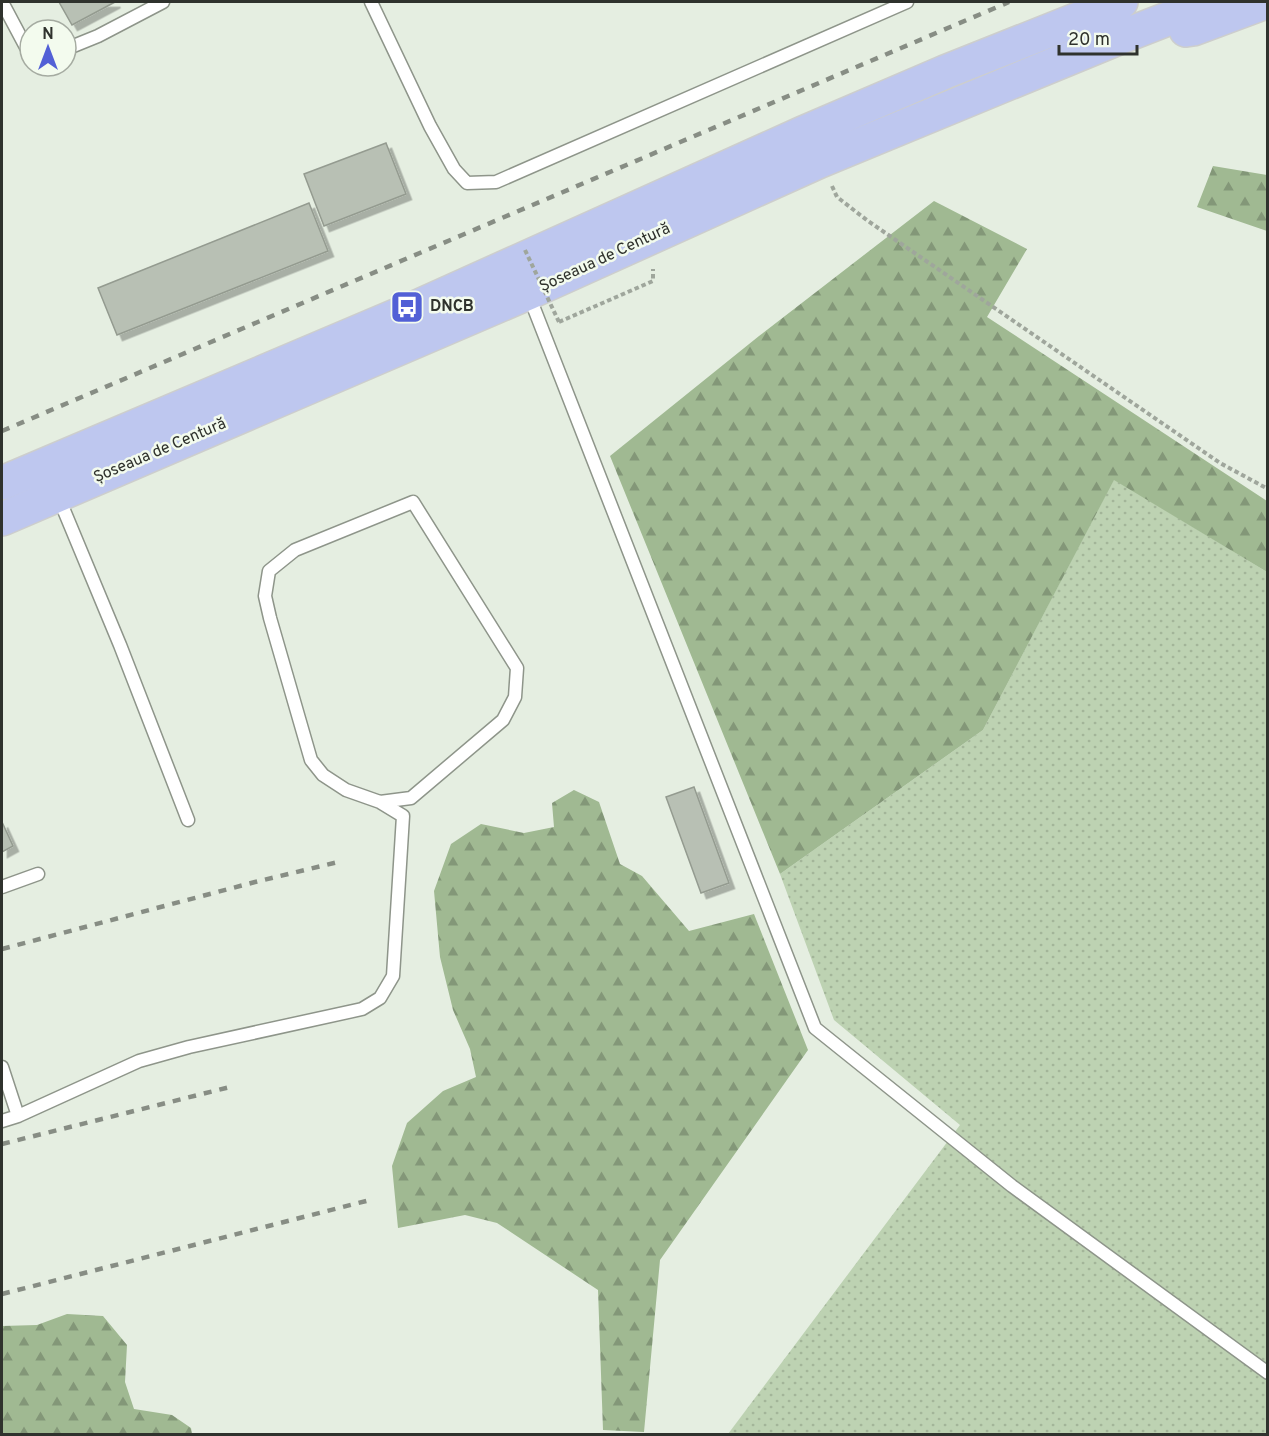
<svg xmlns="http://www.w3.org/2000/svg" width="1269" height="1436" font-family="Overpass,sans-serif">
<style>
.grass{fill:url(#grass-dots)}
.forest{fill:url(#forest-firs)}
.building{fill:#b8c0b4;stroke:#949b90;stroke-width:1.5;filter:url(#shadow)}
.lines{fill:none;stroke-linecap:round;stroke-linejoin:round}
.service-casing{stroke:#8e958a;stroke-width:15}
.primary-casing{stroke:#cdcecd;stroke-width:36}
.path{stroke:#9fa69c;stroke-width:4;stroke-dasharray:4.5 3;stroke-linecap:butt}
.service{stroke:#fff;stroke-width:12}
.primary{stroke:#bec7ef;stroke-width:33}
.rail{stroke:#878d84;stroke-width:4.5;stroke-dasharray:8 8;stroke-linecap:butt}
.path-bridge{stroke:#9fa69c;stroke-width:4;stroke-dasharray:4.5 3;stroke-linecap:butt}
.labels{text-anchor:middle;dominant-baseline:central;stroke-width:5;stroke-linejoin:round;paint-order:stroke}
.street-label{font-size:16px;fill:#2f322d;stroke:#f3fbee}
.poi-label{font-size:16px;font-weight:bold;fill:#2f322d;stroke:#f3fbee;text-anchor:start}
</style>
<defs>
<pattern id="grass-dots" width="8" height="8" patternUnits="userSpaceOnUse" patternTransform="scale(1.5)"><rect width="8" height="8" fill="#bdd2b2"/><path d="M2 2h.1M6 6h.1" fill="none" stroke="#a3b599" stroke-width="1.8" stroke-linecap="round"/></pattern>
<pattern id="forest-firs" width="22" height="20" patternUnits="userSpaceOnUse" patternTransform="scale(1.5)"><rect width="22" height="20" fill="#a0b992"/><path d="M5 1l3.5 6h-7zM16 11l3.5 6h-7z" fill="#839778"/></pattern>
<filter id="shadow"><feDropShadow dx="5.5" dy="5.5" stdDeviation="0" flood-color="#0004"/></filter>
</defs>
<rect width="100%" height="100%" fill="#e5eee1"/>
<path class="grass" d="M1114,479L1267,572V1434H728L960,1125L834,1020L780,874L983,730Z"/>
<path class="forest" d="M1213,166L1267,175V231L1197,207Z
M934,201L1027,249L987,317L1267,501V572L1114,480L983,730L780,874L610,456L759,336Z
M574,790L599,802L620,864L642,876L689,931L754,914L808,1050L660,1260L644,1432L603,1430L598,1290L497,1223L465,1215L398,1228L392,1166L407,1123L443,1091L476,1077L470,1049L453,1010L440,957L434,891L451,844L481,824L524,833L554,827L552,803Z
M67,1314L103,1316L127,1345L125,1382L134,1409L172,1415L191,1428L192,1434H2V1326L37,1325Z"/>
<path class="building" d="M59,2H115L72,25Z
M386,143L406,194L324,226L304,174Z
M309,203L328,251L117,335L98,288Z
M694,787L729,883L701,893L666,797Z
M2,822L13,846L2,852Z"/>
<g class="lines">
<g class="service-casing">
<path id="service" d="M2,2L27,49H30
M371,2L430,126L454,169L467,183L496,182L907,2
M66,49L98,36L163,2
M528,293L815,1028L1012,1186L1268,1373
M58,496L120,645L188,820
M2,887L38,874
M2,1067L18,1116
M2,1121L18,1116L139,1061L189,1047L362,1009L380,998L393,976L403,816L380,802L411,798L503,720L515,697L517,668L413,502L295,550L269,571L265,596L270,618L311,760L323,775L346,790L380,802"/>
</g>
<g class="primary-casing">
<path id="primary" d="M1186,30L1193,29L1266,2
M2,483L419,306L803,133L945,72L1121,2
M2,519L528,293L820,161L1116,39L1211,2"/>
</g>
<path class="path" d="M832,186L837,197L868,221L1220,463L1268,489
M559,322L653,281V269"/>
<use href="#service" class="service"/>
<use href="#primary" class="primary"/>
<path class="rail" d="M2,431L1009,2
M2,949L255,882L338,862
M2,1144L230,1087
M2,1294L374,1199"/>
<path class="path-bridge" d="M525,250L559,322"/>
</g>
<defs>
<g id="bus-square" transform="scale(1.725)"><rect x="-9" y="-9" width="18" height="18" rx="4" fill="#5260d6" stroke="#f3fbee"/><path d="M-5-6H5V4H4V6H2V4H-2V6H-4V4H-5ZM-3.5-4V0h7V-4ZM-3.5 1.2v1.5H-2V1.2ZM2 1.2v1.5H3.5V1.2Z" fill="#fff"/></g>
</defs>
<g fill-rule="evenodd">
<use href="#bus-square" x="407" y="307"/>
</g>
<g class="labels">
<g class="street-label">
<text transform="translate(605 258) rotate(-25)">Șoseaua de Centură</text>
<text transform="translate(160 451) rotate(-23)">Șoseaua de Centură</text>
</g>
<g class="poi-label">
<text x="430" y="307">DNCB</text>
</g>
</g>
<rect width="1269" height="1436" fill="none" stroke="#2f322d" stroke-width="6"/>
<g transform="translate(48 48)"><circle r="28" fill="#f3fbee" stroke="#a5aba1" stroke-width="1.5"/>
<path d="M0-4.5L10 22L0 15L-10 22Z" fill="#5260d6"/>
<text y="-9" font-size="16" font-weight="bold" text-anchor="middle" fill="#2f322d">N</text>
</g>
<path d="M1059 45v9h78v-9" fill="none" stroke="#2f322d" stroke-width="3"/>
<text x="1068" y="45" font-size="18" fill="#2f322d" stroke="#f3fbee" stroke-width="4.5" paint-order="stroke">20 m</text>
</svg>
